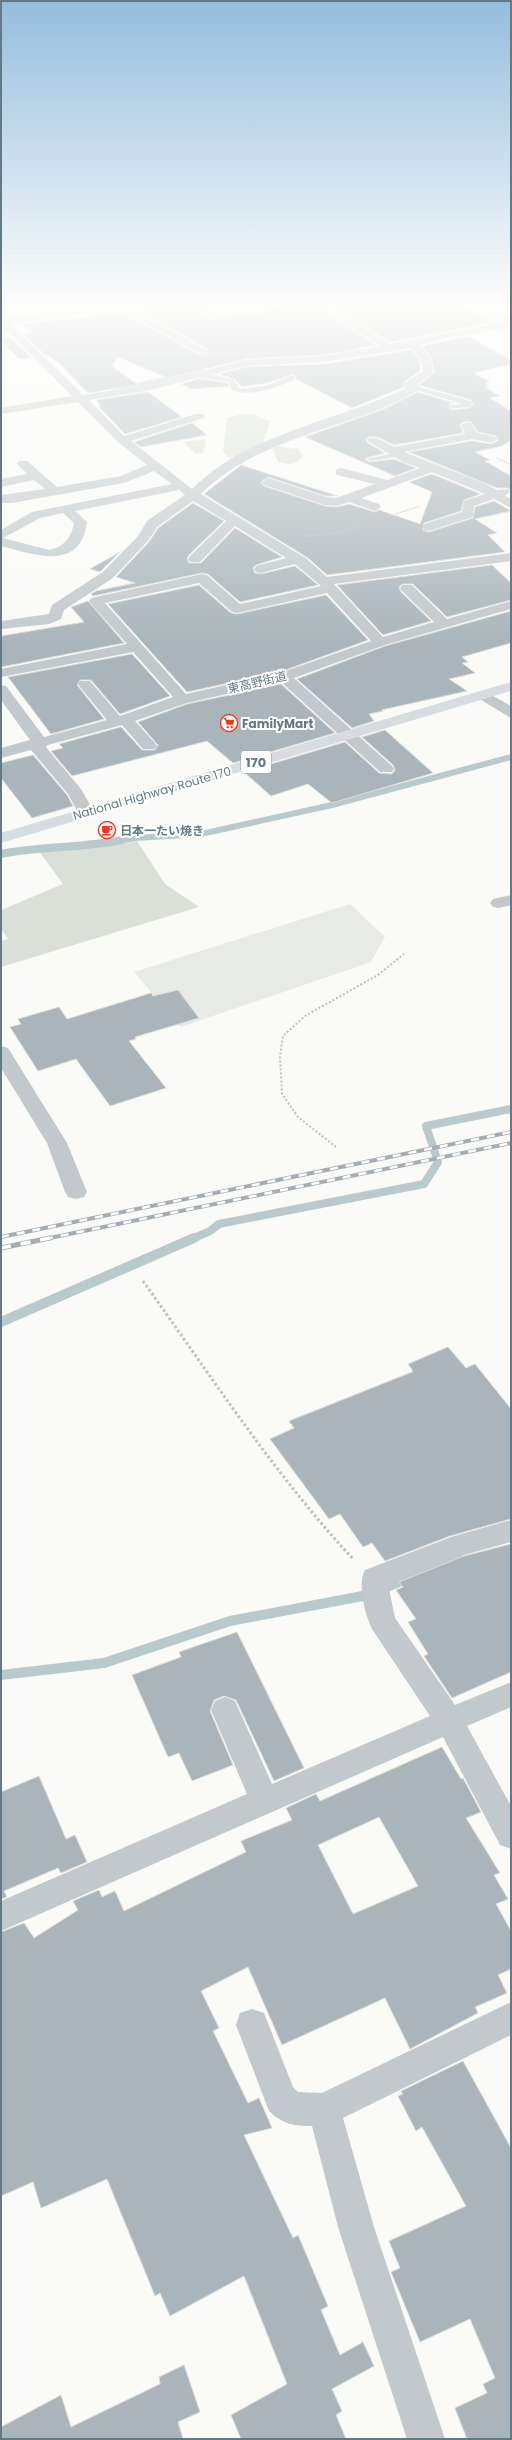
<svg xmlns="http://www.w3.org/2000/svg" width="512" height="2440" font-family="Poppins,'Noto Sans JP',sans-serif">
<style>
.built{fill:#e8eae8}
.green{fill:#dae0d6}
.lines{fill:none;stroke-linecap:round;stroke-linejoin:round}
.stream-far3{stroke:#b9cacc;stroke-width:4.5}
.stream-far2{stroke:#b9cacc;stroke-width:6}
.stream-far1{stroke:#b9cacc;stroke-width:8}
.stream{stroke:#b9cacc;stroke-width:10}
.building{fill:#a9b5ba;stroke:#dcdcd9;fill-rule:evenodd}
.path-far2{stroke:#bdc1c4;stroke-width:1.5;stroke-dasharray:1 1;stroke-linecap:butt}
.path-far1{stroke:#bdc1c4;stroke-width:2;stroke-dasharray:2 2;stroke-linecap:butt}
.path{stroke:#bdc1c4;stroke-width:3;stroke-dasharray:2.5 2.5;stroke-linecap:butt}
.lane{fill:#c2c9cc;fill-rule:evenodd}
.street{fill:#c2c9cc;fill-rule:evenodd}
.highway{fill:#d6dcdf;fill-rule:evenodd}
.rail-far1-casing{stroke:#a3adb2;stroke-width:4}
.rail-casing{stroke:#a3adb2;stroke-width:5}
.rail-far1{stroke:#fff;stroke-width:2.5;stroke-dasharray:8;stroke-linecap:butt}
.rail{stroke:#fff;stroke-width:3.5;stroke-dasharray:10;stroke-linecap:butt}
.labels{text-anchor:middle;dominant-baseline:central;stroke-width:4;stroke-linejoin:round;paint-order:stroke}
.far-street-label{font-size:12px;fill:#627a85;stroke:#fff}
.far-poi-label{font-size:12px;font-weight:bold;fill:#627a85;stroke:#fff;text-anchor:start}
.shield{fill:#fff;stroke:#91a2aa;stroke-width:1}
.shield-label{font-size:13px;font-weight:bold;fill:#627a85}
</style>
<rect width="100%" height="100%" fill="#fafaf7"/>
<path class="built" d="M350,904L385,937L371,962L181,1027L134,972Z"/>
<path class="green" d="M252,414L269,421C270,432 262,437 262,448L238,458L228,457L223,451L227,418L238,415Z
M206,439L203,453L196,454L183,442Z
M277,446L298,449L303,456C297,465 289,465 278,462L272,448Z
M137,841L165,884L199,907L1,967V941L8,939L1,929V910L63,884L38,850L90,848Z"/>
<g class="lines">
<path class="stream-far3" d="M119,390L203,370L205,354L218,343"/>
<path class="stream-far2" d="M116,841L135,838L201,834L332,805L511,757"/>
<path class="stream-far1" d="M1,854C41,846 82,848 122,840
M192,1239L210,1231L219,1224L424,1184L438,1162L426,1126L511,1109"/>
<path class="stream" d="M1,1322L194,1238
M1,1675L104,1663L230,1621L368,1595L456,1558"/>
</g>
<path class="building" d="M142,305H231L200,314L206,319L247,312L253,313L282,305H461L494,322L391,342L334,308L329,309V315L376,345L324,355L246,359L168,378L118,357L112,366L138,385L88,393L59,363L49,356H46L24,334L33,333L22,324L121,312L198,354H208L209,350L136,308Z
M468,336L511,360V364L474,373L490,382L485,383L489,385L485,386L489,388H486L500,396L490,398L511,411V440L502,446L475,452L490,460L485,461L511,476V491L508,488H497L409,452L472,441L492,444L499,440L496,436L478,432L471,422L466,421L460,424L463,433L394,445L378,437H368L366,440L368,443L385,453L366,458L365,460L370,462L394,459L416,468L395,476L305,437L384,409L418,392L454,403L449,404L450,410L470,408L473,404L471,400L419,385L435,372L430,355L422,346Z
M10,337L31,358L19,359L1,341V338Z
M410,350L418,357L421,370L404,382V387L352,408L296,379V377L293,374L267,383L242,387L234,379L219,374L246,367L324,364Z
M199,379L228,383L229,386L192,389L181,384Z
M148,392L182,417L125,434L98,406H101L96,400Z
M192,423L207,435L141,447L134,442Z
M241,465L338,496H326L268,477L261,482L264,486L325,506L337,507L349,504L375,512L379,510L420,524L432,492L409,482L432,474L481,494L464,500L461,511L424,523L423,530L429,532L473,518L475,507L494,501L511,511L475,519L497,533L488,535L505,552L327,575L308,558L204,494Z
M193,503L224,521L189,555L187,558L189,563H201L235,528L282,557L256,565L253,568L255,573L261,574L295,566L318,585L240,602L208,574L202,573L93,596L91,594L96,591L135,583L116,577L149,542L158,528Z
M120,552L100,572L90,569Z
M492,565L511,583V600L447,617L413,584H402L399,587L401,592L431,621L383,635L337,585Z
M199,585L231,613L237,614L326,595L368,640L280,672L187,692L108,604Z
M88,601L124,643L1,667V636L84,622L71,607Z
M511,611V643L462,657L468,662L462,663L475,673L449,679L467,691L381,710L383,711L369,714L374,721L352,728L297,679L385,646Z
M132,654L170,696L120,714L91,680H80L77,685L104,719L51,734L8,677Z
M281,684L335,733L233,763L207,741L72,776L51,751L63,748L59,744L121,727L142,750H155L158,745L138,722L187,704Z
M385,730L433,773L332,803L308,784L271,796L244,772L345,742L379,773L392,774L395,770L393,765L362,737Z
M33,755L67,795L73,806L32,818L1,778V763Z
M178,990L199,1018L135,1037L136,1039L129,1041L166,1088L110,1106L76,1059L38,1071L10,1027L21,1024L18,1019L59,1007L67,1019L151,993L153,996Z
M448,1347L466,1368L475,1364L511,1409V1519L450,1536L385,1561L372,1543L363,1547L340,1514L329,1519L270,1439L294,1428L289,1421L412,1372L413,1371L408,1364Z
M511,1544V1672L452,1698L424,1656L428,1654L408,1622L416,1619L396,1590L403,1587L399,1582L464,1556Z
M237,1632L304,1768L274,1781L236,1700L224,1696L214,1700L210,1711L233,1765L192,1781L179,1753L168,1757L132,1675L181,1657L179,1652Z
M442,1747L461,1779L463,1778L481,1812L466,1818L500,1873L494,1875L508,1899L496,1904L511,1931V1969L498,1975L507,1993L475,2007L478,2013L410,2049L385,1998L282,2045L248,1967L201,1991L219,2028L213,2031L248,2103L259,2098L272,2128L244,2135L293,2238L298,2235L328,2306L321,2310L340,2355L363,2342L374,2366L332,2389L342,2411L336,2415L346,2439H241L231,2415L287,2384L244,2276L170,2316L160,2293L155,2296L107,2179L41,2208L33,2182L1,2196V1932L24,1923L34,1938L78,1910L73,1901L99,1890L102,1897L115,1891L124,1911L246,1852L241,1841L292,1820L286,1808L316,1794L320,1801ZM379,1817L418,1886L353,1914L318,1845Z
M39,1776L66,1839L75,1835L87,1862L61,1873L58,1868L4,1891L7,1897L1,1899V1792Z
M463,2061L511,2148V2439H467L455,2408L487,2393L483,2384L495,2378L470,2319L420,2342L391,2272L400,2268L389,2241L466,2206L422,2127L416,2131L398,2096L403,2094L401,2091Z
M184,2365L200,2412L178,2422L183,2439H1V2427L61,2395L71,2427L160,2384L159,2377Z"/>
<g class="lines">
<path class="path-far2" d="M266,326L272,343
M374,372L386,378
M497,458L511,465
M396,514L420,506
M303,536L338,533L363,525"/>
<path class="path-far1" d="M336,1147L298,1117L282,1094L280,1056L283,1036L305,1016L378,975L404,954"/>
<path class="path" d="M143,1281C211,1376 274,1474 354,1560"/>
<path class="lane" d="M292,375L295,377L294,380C276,387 251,398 232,390L229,382L193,377C202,370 224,377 234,380L240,389L265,386Z
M415,386L471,401L472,403L470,407L450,409V405L462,404L413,389Z
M398,452L402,454L401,456L370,461L366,459Z"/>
<path class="street" d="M111,305H140L133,308L208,351L207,353H199L121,310L11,324L83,395L146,385L246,360L324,356L380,346L330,314V310L334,309L391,344L503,322L477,305H489L511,319V327L447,338L419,345L429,355L434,372L417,385L421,388L419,390C407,396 395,403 383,408C320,433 250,445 201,494L307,559L327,577L511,553V561L334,584L383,637L434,622L402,591L400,588L402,585H412L447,619L511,601V609L385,645L294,678L392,766L394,769L392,772H380L281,682L187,703L135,721L155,743L157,746L155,749H143L122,725L48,745L46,747L81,789L94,812L92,816H80L68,794L31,750L1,758V748L30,740L1,700V685L6,686L44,737L107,720L80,687L78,684L80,681H90L120,716L173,697L133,652L1,677V669L127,644L91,604L89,601L91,598L202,574L207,575L240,604L321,586L295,564L261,573L256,572L254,569L256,566L286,558L235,526L200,562H190L188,559L190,556L226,521L193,501L157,527L148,541L113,578L64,610L61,619L49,624L1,629V621L49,614L52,605L103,572L138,536L147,521L185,495L179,490L75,511L87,522C80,573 34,554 1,546V530L32,512L172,484L154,471L124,483L12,503H1V495L45,489L34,480L1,487V479L27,474L17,464L19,461H27L57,487L121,476L147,465L118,442L78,402L1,414V408L72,396L1,325V319ZM410,348L419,356L423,371L405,383L404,385L406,388C336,422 250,432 192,489L131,441L204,418V414H196L124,436L89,400L146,391L246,366L324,362ZM63,513L74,523C72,537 63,548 49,550L3,538L40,518ZM199,583L232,612L237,613L327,593L371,641L280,673L186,694L105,603Z
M237,305H281L253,312L247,310L206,318L201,315Z
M467,422L471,423L477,433L496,437L498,439L492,443L472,439L404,452L484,483L497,490L508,489L510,492L505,496L511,499V508L494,499L474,506L473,517L429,531L424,530L423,527L424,524L462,512L464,501L485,494L432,472L361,498L379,504L381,507L375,511L349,502L337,506L325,505L264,485L262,482L268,478L326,497L336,498L375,484L337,475L335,472L337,469L341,468L387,480L420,468L403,462L369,442L367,440L369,438H377L394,447L465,434L461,425Z
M483,690L511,706V718L478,698L475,695Z
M511,895V905L499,908L493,907L490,903L493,899Z
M1,1046L8,1048L67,1143L87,1192L84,1197L76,1199L68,1197L65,1192L47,1143L1,1068Z
M511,1520V1542L464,1555L388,1584L395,1618L455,1705L511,1682V1707L467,1726L511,1806V1849L500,1845L443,1737L1,1931V1901L247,1794L211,1710L215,1701L225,1697L235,1701L272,1784L430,1716L372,1629C365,1614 357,1585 365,1570L451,1537Z
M511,2002V2035L343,2118L374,2227L445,2439H407L338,2227L312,2126C293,2126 283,2124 269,2111L236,2025L240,2013L252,2009L264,2013L293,2087L298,2092L322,2093Z"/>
<path class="highway" d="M511,682V691L1,843V833Z"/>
<g class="rail-far1-casing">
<path id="rail-far1" d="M1,1237L511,1132
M45,1239L511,1143"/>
</g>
<g class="rail-casing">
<path id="rail" d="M1,1248L50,1238"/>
</g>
<use href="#rail-far1" class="rail-far1"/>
<use href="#rail" class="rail"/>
</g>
<linearGradient id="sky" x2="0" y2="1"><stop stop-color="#95bddd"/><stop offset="0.47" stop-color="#fdfdfb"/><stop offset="1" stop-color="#fdfdfb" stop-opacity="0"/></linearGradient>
<rect width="512" height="647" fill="url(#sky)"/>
<defs>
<g id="supermarket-ring" transform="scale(0.9)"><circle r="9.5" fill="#fff" stroke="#f4361d" stroke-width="1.5"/><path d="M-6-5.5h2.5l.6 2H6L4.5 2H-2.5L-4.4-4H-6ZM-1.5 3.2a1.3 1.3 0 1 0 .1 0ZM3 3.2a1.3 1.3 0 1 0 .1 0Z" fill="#f4361d"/></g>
<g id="cafe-ring" transform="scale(0.9)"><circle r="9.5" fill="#fff" stroke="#f4361d" stroke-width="1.5"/><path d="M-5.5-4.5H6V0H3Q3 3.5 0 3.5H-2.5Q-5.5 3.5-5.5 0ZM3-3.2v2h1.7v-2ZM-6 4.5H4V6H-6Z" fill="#f4361d"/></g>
</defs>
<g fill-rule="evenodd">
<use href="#supermarket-ring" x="229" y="723"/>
<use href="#cafe-ring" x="107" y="830"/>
</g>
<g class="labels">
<g class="far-street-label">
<text transform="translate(257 682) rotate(-13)">東高野街道</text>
<text transform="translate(152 793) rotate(-16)">National Highway Route 170</text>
</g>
<g class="far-poi-label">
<text x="242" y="723">FamilyMart</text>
<text x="120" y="830">日本一たい焼き</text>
</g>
<rect class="shield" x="241" y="751" width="30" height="22" rx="3"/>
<g class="shield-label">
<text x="256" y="762">170</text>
</g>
</g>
<rect width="512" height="2440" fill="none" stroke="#627a85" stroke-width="4"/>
</svg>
